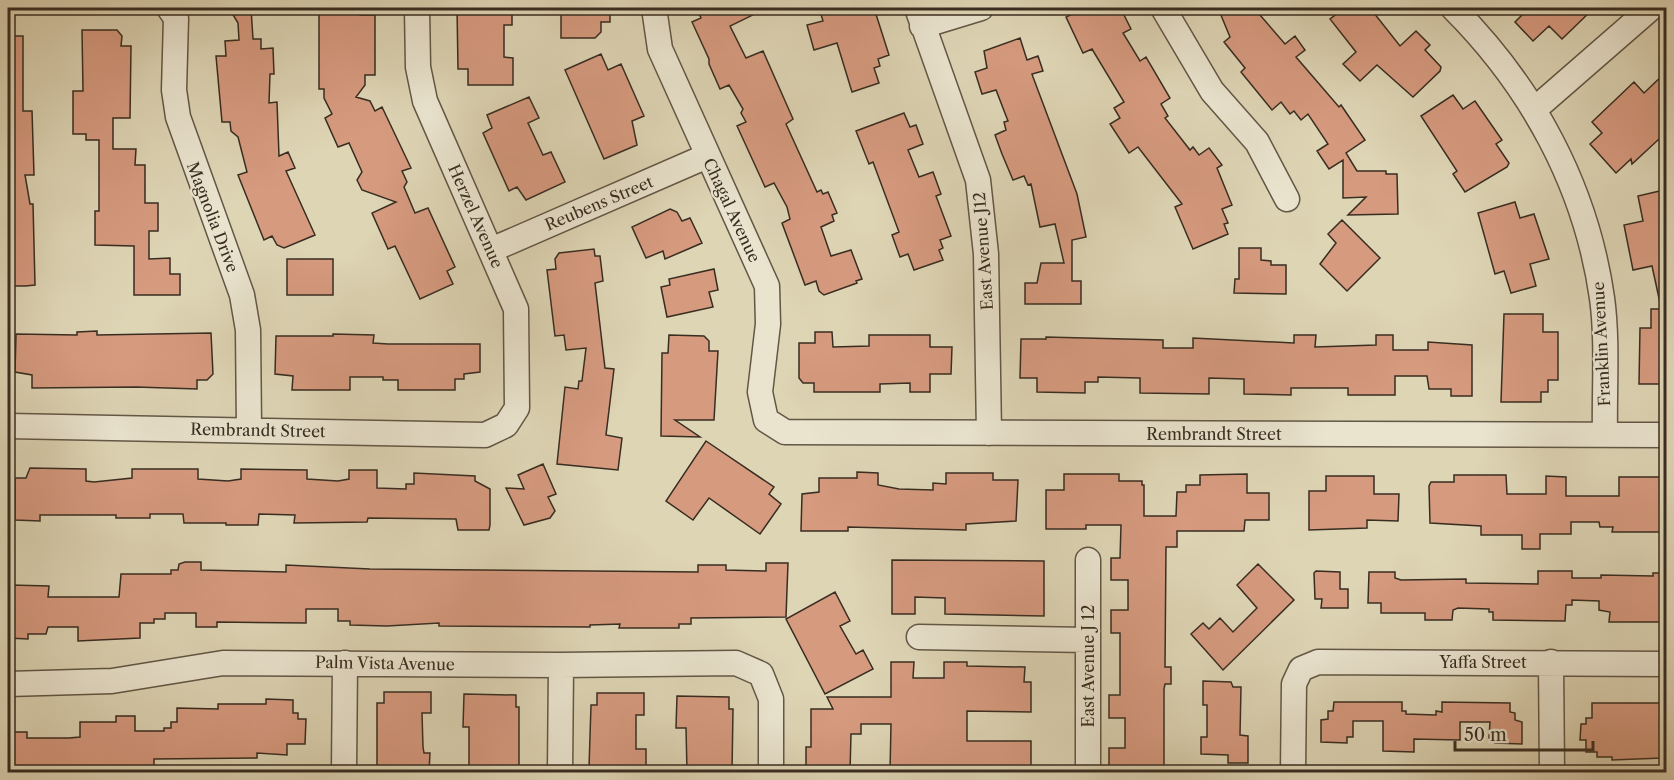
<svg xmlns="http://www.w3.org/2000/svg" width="1674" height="780" font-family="'Libre Caslon Text',serif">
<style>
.building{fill:#d69a7f;stroke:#382d21;stroke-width:1.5}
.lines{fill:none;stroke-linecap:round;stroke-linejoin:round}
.minor-casing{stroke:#625746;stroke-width:27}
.minor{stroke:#eae4cf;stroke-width:24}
.labels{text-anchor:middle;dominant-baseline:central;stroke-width:4.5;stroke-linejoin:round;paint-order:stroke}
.street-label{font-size:16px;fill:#382d21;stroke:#eae4cf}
</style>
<rect width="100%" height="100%" fill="#ded5b5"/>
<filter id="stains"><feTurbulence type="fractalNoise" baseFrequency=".00333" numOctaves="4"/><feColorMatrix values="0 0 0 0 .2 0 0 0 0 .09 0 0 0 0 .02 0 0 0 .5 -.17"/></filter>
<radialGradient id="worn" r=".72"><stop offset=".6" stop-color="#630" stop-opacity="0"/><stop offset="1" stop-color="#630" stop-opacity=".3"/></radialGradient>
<path class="building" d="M229,8H251L253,39H261V49L273,48L274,74H270L269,103L277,102L279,156L288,152L295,168L286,171L315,235L284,248L277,245L272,236L264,240L238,175L247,172L238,137L231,131L230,122H222L216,56H226L225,41L239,40L238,23Z
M319,8H360V15H375V75H365V85L356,97L370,101L375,111L382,107L411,168L402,171L407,182L404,187L415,213L428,208L455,267L447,271L453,284L420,299L395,246L388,249L372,213L396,202L362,190L357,180L362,172L349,143L338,147L325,118L332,114L324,98V89H319Z
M457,8H512V25H504V57L513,58V85H468V69H458Z
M561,8H610V22H601V32L595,38H561Z
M696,8H767L730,26L746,58L763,51L793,119L786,124L817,192L821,190L823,194L828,192L837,213L832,215L834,221L821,227L831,256L851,250L862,279L856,281L857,283L824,295L819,291L816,281L805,285L782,223L790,219L787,207L774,183L765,187L737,126L746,122L741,113L743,109L729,85L720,89L709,64V59L692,22L701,18Z
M819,8H858L860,12L874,8L889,55L878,59L880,66L874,68L879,83L852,92L837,43L814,50L807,25L823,21Z
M1085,8H1106L1110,14L1121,9L1131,29L1123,33L1140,61L1146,57L1170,98L1161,104L1168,116L1165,118L1190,150L1193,147L1199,155L1209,148L1222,165L1217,168L1232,205L1222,209L1228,223L1224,224L1228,234L1193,249L1175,207L1182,204L1138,147L1129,153L1110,124L1120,118L1114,108L1124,102L1092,49L1083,53L1066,17Z
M1218,8H1254L1285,44L1295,36L1305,50L1296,57L1339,107L1341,105L1365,140L1346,153L1357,171H1386V174H1397L1398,214L1348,215L1366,197L1343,198V160L1329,169L1317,151L1328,144L1308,114L1301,120L1294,111L1290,114L1281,102L1272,110L1241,72L1245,68L1224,42L1230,37Z
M1345,8H1370L1400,46L1416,31L1430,45L1425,50L1441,67L1440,71L1413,97L1377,65L1360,81L1343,64L1356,52L1330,19Z
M1529,8H1594L1562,39L1549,26L1533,41L1515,22Z
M82,30H117L122,36L121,46H131L130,118H113V149H136L135,165H145V203H158V231H149V259L170,258V274H180V295H134V246L95,245V211H99V140H86V134H73V91H83Z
M8,36H23V111H32L34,175H25L30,204H33L35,285L25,286H8Z
M1020,38L1027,60L1038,56L1043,71L1032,74L1033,77L1077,194L1086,237L1072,240V281H1081V304H1025V283H1037L1041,263H1064L1055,224L1040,227L1031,184L1028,185L1024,176L1013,180L1002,154L995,135L1006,130L1004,122L1008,121L996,90L982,94L975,72L987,68L984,51Z
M601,54L608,70L621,64L644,116L632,121L637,145L604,159L565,70Z
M1666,72V147L1659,139L1632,164L1631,159L1616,173L1590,144L1602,133L1592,122L1634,82L1644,93Z
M1453,95L1463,109L1475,101L1502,140L1496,144L1509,163L1507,167L1465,192L1453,174L1457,171L1421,116Z
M529,97L539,118L528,123L543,155L551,152L565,182L526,200L517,187L509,191L483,133L492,128L487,115Z
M904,113L910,127L916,125L923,144L908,150L919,177L933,172L941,194L936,196L951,236L940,240L943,248L939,250L943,260L914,270L908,254L900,257L892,235L899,232L873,162L869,164L856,131Z
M1664,190L1666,204V302L1660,303L1652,266L1633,270L1624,225L1643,221L1638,196Z
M1515,202L1520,218L1534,214L1549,259L1530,264L1536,286L1511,293L1504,271L1495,274L1478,213Z
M670,209L677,212L682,221L690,218L702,243L665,259L663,251L646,258L632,227Z
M1342,220L1380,258L1347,291L1320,264L1336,243L1328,234Z
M1239,248H1261V260L1271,261V265H1286V294L1234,293L1235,279H1239Z
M594,249L595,256H600L603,281L595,283L605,368L614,369L606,435L622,438L618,470L557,464L565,387L578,389L579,381H582L586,348L566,350L564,335L555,336L547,270L556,269L555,259L559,253Z
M287,259H333V295H287Z
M714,269L718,290L709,292L713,307L667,317L661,287L670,285L669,279Z
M1651,309H1666V384H1639L1640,328H1651Z
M1504,314H1543V332H1558V380H1548V392H1541V402H1501Z
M97,331V335L211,333L213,374L207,380H197V389L136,387L32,388V375L15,372L16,334L77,335V332Z
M815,332H832L833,347L869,346V335H930V347H952L951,374H930V392H910V383L880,384V392H814V383H803L799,378V343H815Z
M333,334L374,335L373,343L388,344H480V372L464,374V379H455V390H398V380H383V377H350V390H292L293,376L275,374L276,336H333Z
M669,335L704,336L709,341V351H718L714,420H675L700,437L661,436L662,353H668Z
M1294,335H1316L1315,347L1376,345V335H1393V350H1428V342L1472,345V396H1451V389H1429L1427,376H1395V395H1348V388H1291V395L1244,394V379L1209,378V394L1140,393V378L1098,377V382H1085V393L1037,392V378H1020L1021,339H1046V337L1163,340V348H1193V338L1294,343Z
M706,441L774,487L769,494L781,504L760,534L709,498L693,520L666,501Z
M543,464L556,494L548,497L555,511L550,518L524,525L506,488L524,489L518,475Z
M30,468L86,469V481L94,482L132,478V469H198V479L228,481L241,479V469L307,470V479L338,481L349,479V470H377V488L406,489V484H414V473L475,476V481L490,489V525L489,530H458L456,519L368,518L367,522L294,523L295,515L259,514L258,525H226V523H184L183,514H150V518H116V515H40V521L15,520V478H26Z
M857,472L878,473V485L899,489L933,490V483L946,484V473H993V480H1018L1016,521L966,524V530L848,527V531H801L802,494L819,492V478H857Z
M1064,474H1119V481H1142V485H1144V516H1176L1177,492H1186V485H1200V475L1247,474V493H1269V520H1245L1244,531H1177V547H1166L1165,667H1171V684H1165L1164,689V771H1109V748H1125V718H1109V695H1120V633H1111V610H1128V580H1111V558H1120L1121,525H1086V529H1046V490H1064Z
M1454,475H1506L1507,494H1546V476L1566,477V496H1619V477H1666V532H1612L1613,527H1600L1599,522H1571V534H1540V549H1522V535H1481V526L1430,523L1429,486L1431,482H1454Z
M1326,476H1374V494H1399L1398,521L1367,520V528L1309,530V491H1326Z
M892,560L1044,561V616L945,614V598L915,597V614H892Z
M185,562H201V570L286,572V565L370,569L698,572V565H726V570L766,571V563H788L786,617L691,618V624H679V628H619L620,624L590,625V627L439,626V623L387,626L350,625V621H338V609H306V623L217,622V627H196V613H165V619H154V623H140V638L78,641V627H48L46,634H28V639L8,638L11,585L49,586L48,597H119L121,574H171V570H178L179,564Z
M1258,564L1294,600L1223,670L1191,634L1203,623L1209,629L1220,618L1233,632L1257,608L1237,585Z
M1316,571L1340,572V589H1348V608H1321L1322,599H1315L1314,573Z
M1538,571H1572V578H1601V575L1653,576V573H1666V622H1609L1610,612L1599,610V601L1572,600V605H1566L1565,621L1493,620V612H1489V609L1458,608L1453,610L1452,620H1425V613H1381V603H1368L1369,572H1395V578L1401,580L1466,579V583L1538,584Z
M835,592L850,621L840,626L856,654L863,650L873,669L825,694L786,619Z
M891,662H914L913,678H944V662H967V666L1025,667L1024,682H1031V712L967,711V741H1031V770H1024V772H890L891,724H861V734H851L850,772L806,771V747H811V709H833L827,697H891Z
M1203,681L1231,682L1233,687H1241L1240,735L1248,736V763H1228V755L1201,754V737H1207V705H1203Z
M384,692H431V713H422L423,747L424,753H430L429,772L377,770V703H384Z
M597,693H644V715H636V749H646V772H593V768H589L591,705H597Z
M464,694L516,695V707H519V772H469V727H463Z
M677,696L729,697V709H733L732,772H687L686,728H676Z
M266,699L293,700V713H298V719H306L305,744H287V755L257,753V758L154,759V766H101V772H9L8,732H27V738H69L80,737V722H116V716H135V731H164V728H171V722H177V708L218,709V704H266Z
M1334,702H1402V711H1406V714L1436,715V711L1442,712V702L1510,703V712L1515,713V720L1522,722V744L1495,743L1496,738H1489L1490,722H1460V740L1414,739V752L1383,751V721H1353V737H1347V743L1321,742V720L1328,719V711H1333Z
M1592,703H1662V718H1666V748H1662V758L1612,760V757H1597V752H1586V740H1580L1581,724H1586V718H1592Z"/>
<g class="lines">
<g class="minor-casing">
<path id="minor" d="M169,8L176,18L174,90L178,117L242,295L248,330L249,429
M654,8L660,49L767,286L768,324L760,392L766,420L785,432L1666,435
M917,8L978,180L986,254L989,433
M1163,8L1212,91L1257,142L1287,199
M1453,8C1532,87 1586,186 1602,298C1608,342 1604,390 1605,435
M922,26L981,8
M1535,109L1651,8
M491,250L707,156
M8,426L485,435L506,425L517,408L516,309L425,101L418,67L417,8
M1088,560V772
M919,637L1087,640
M1551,662L1552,772
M8,684L112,681L223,663L561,665L736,663L761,674L771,699V772
M344,772L345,663
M560,772L561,665
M1293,772L1294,684L1301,669L1318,662L1666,664"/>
</g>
<use href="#minor" class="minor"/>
</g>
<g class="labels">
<g class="street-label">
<text transform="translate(599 203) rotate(-23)">Reubens Street</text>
<text transform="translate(732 210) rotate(65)">Chagal Avenue</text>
<text transform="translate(476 216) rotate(66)">Herzel Avenue</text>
<text transform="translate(213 217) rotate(69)">Magnolia Drive</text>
<text transform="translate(983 251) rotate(-94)">East Avenue J12</text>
<text transform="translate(1601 344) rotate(-93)">Franklin Avenue</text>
<text transform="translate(258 430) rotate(1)">Rembrandt Street</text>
<text x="1214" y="434">Rembrandt Street</text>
<text x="1483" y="662">Yaffa Street</text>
<text transform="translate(385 663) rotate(1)">Palm Vista Avenue</text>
<text transform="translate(1088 666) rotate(-90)">East Avenue J 12</text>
</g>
</g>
<rect width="1674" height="780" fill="none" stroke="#ded5b5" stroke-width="30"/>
<rect x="9" y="9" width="1656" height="762" fill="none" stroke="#382d21" stroke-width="3"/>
<rect x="15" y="15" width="1644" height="750" fill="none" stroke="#382d21" stroke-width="1.5"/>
<path d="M1455 741v9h138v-9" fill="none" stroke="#382d21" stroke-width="3"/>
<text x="1464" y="741" font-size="18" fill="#382d21" stroke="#eae4cf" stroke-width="4.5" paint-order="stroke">50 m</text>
<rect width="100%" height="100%" filter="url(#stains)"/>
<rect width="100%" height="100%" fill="url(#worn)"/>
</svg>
